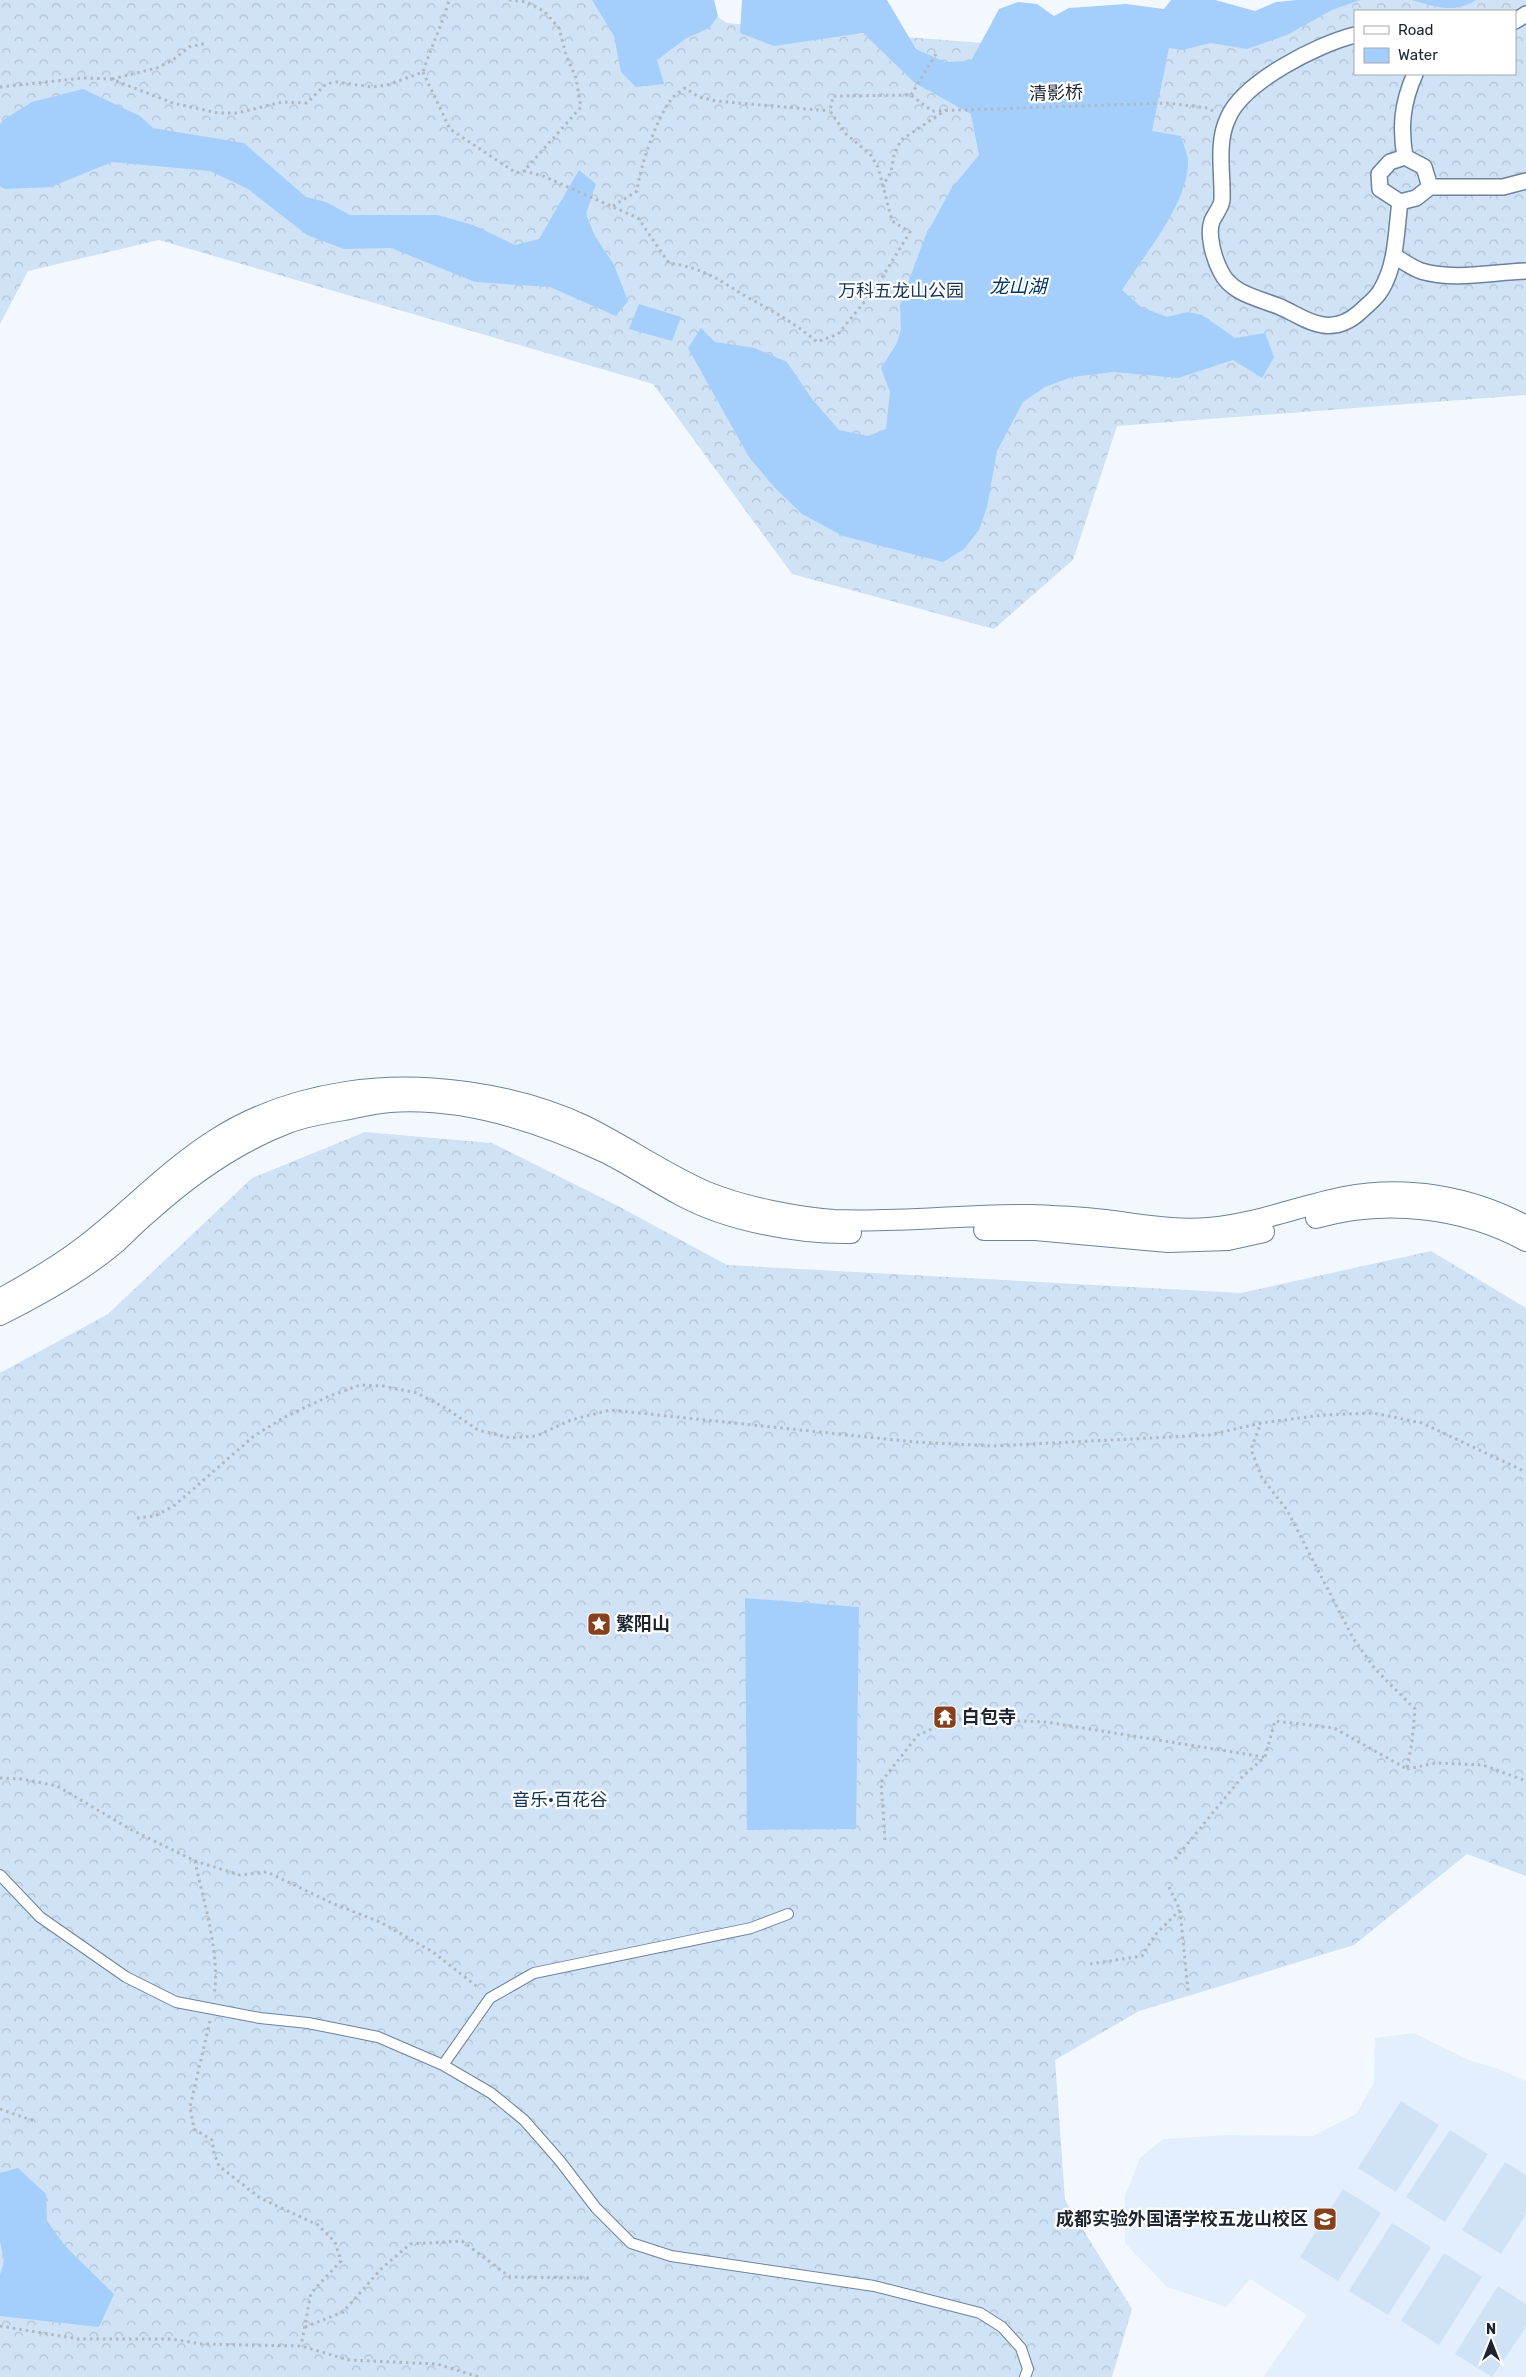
<svg xmlns="http://www.w3.org/2000/svg" width="1526" height="2377" font-family="Rubik,'Noto Sans SC',sans-serif">
<style>
.built{fill:#e3effc}
.grass{fill:#d0e2f6}
.forest{fill:url(#forest-crowns);fill-rule:evenodd}
.water{fill:#a4cffc}
.lines{fill:none;stroke-linecap:round;stroke-linejoin:round}
.service-casing{stroke:#6c839b;stroke-width:12}
.pedestrian-casing{stroke:#6c839b;stroke-width:18}
.minor-casing{stroke:#6c839b;stroke-width:22}
.path{stroke:#b1b8bf;stroke-width:3;stroke-dasharray:2.5 4;stroke-linecap:butt}
.service{stroke:#fff;stroke-width:10}
.pedestrian{stroke:#fff;stroke-width:15}
.minor{stroke:#fff;stroke-width:20}
.labels{text-anchor:middle;dominant-baseline:central;stroke-width:4.5;stroke-linejoin:round;paint-order:stroke}
.street-label{font-size:18px;fill:#1c252f;stroke:#fff}
.park-label{font-size:18px;fill:#163552;stroke:#fff}
.poi-label{font-size:18px;font-weight:bold;fill:#1c252f;stroke:#fff;text-anchor:start}
.water-label{font-size:19px;font-style:italic;fill:#003865;stroke:#fff}
</style>
<defs>
<pattern id="forest-crowns" width="20" height="18" patternUnits="userSpaceOnUse" patternTransform="scale(1.25)"><rect width="20" height="18" fill="#d0e2f6"/><path d="M2 6a3 3 0 1 1 6 0M12 15a3 3 0 1 1 6 0" fill="none" stroke="#b2c2d3"/></pattern>
</defs>
<rect width="100%" height="100%" fill="#f2f8fd"/>
<path class="built" d="M1414,2033L1471,2061L1496,2068L1526,2081V2377H1263L1307,2315L1250,2279L1226,2307L1167,2287L1125,2243V2196L1140,2158L1163,2139L1228,2135L1313,2136L1356,2114L1374,2083L1375,2038Z"/>
<path class="grass" d="M1401,2101L1439,2125L1396,2192L1358,2168Z
M1450,2130L1488,2154L1445,2222L1406,2197Z
M1505,2162L1526,2175V2214L1501,2254L1462,2230Z
M1343,2189L1381,2213L1338,2281L1300,2257Z
M1392,2223L1431,2247L1388,2315L1349,2291Z
M1444,2253L1482,2277L1439,2345L1401,2321Z
M1498,2286L1526,2304V2327L1492,2377L1455,2354Z"/>
<path class="forest" d="M0,0H693L727,23L1073,50L1348,0H1526V395L1117,426L1073,560L994,629L792,574L653,384L159,240L28,271L0,324ZM1355,11H1515V74H1355Z
M365,1132L492,1143L618,1206L727,1265L1241,1293L1431,1251L1526,1308V1876L1467,1854L1354,1945L1139,2011L1055,2060L1065,2200L1132,2309L1112,2377H0V1373L108,1314L252,1178Z"/>
<path class="water" d="M592,0H714L718,16L709,28L685,39L657,60L664,84L636,87L621,72L614,36Z
M742,0H887L916,49L945,62L971,61L999,9L1018,2L1037,4L1054,16L1069,8L1126,4L1164,9L1171,0H1215L1255,11L1276,2L1297,0H1360L1332,10L1287,35L1247,49L1211,43L1183,50L1169,48L1152,131L1181,136C1183,144 1188,154 1188,162C1188,204 1144,255 1122,290L1141,307L1167,317L1188,312L1202,315L1235,338L1265,333L1274,357L1262,378L1233,360L1178,378L1114,372L1072,377L1045,387L1023,402L997,451L987,507L979,530L964,549L943,562L843,536L802,514L775,488L749,457L688,348L701,328L715,342L755,348L787,362L812,399L839,430L868,436L886,429L890,392L881,368L897,343L901,329L900,305L925,237L951,189L979,155L971,114L915,83L863,33L774,46L740,33Z
M1412,0H1476C1454,14 1436,7 1412,0Z
M83,89L140,116L153,128L244,143L306,197L326,202L350,215H437L473,225L515,245L539,239L579,170L596,184L586,214L595,236L614,265L628,301L616,316L550,287L475,282L391,248L344,249L307,235L248,189L210,171L112,162L51,187L5,189L0,186V124L3,120L32,102Z
M639,304L681,317L672,341L629,329Z
M745,1598L859,1607L856,1829L747,1830Z
M18,2168L46,2194L47,2221L66,2247L114,2294L99,2327L0,2316V2275L4,2261L0,2241V2173Z"/>
<g class="lines">
<g class="service-casing">
<path id="service" d="M0,1875L40,1917L126,1977L176,2002L260,2018L308,2023L378,2037L443,2065L491,2093L524,2120L560,2161L596,2208L631,2243L671,2256L874,2286L980,2313L1002,2327L1021,2348L1028,2369L1025,2377
M443,2065L490,1998L534,1973L751,1928L788,1914"/>
</g>
<g class="pedestrian-casing">
<path id="pedestrian" d="M1515,21L1526,14
M1355,35C1318,44 1243,82 1228,118C1216,143 1223,173 1222,200C1221,208 1215,214 1212,221C1207,235 1214,259 1221,272C1231,293 1257,298 1278,306C1293,312 1307,323 1323,325C1337,327 1350,321 1360,312C1367,305 1377,298 1381,290C1397,264 1396,230 1400,202L1380,189L1379,174L1390,162L1405,157
M1415,74C1402,103 1400,127 1405,157L1424,167L1430,187H1503L1526,181
M1400,202L1416,198L1430,187
M1394,256C1403,261 1412,268 1421,271C1455,281 1492,272 1526,271"/>
</g>
<g class="minor-casing">
<path id="minor" d="M1316,1218C1384,1198 1464,1207 1526,1241
M984,1230H1035L1168,1242L1228,1240L1264,1232
M0,1299C29,1283 57,1267 83,1247C128,1213 168,1169 216,1139C255,1114 300,1099 346,1092C422,1080 515,1093 585,1126C626,1146 665,1174 707,1192C744,1207 795,1217 834,1220C900,1223 965,1214 1030,1215C1057,1216 1085,1217 1112,1221C1143,1225 1177,1231 1209,1228C1256,1224 1299,1206 1344,1197C1406,1185 1471,1196 1526,1226
M0,1315C40,1295 82,1272 116,1243C126,1234 136,1223 147,1214C189,1176 235,1143 288,1123C306,1116 325,1113 344,1110C359,1107 375,1103 390,1102C464,1097 538,1121 604,1152C631,1165 655,1182 682,1196C729,1221 797,1234 851,1233"/>
</g>
<path class="path" d="M509,0L526,2L544,11L559,28L566,55L576,78L581,107L524,171L543,176L638,218L669,263C707,269 718,280 749,298C774,312 795,323 817,342L838,334L875,289L910,232L892,221L878,167L870,154L846,134L830,111L833,96L911,95L932,111L1167,103L1208,108L1213,111
M423,72L450,129L516,173L524,171
M112,79L157,68L174,59L189,47L207,43
M0,87L83,78L111,79L173,103L218,113H237L282,102L307,103L326,84L336,82L372,87L387,85L423,72C431,47 442,25 449,0
M911,95L936,54
M882,187L891,172L894,155L901,140L946,110
M613,206L637,191C640,167 656,120 670,101C673,96 680,92 685,88L699,97L716,101L830,111
M137,1518L155,1516L175,1505L254,1436L283,1418L327,1397L360,1385L383,1386L417,1393L447,1409L478,1430L510,1438L536,1436L571,1420L610,1410L915,1442L993,1446L1209,1435L1261,1423L1323,1415L1373,1413L1422,1423L1526,1472
M1407,1769L1436,1763L1483,1765L1526,1781
M0,1778L22,1779L57,1786L130,1829L195,1861L240,1875L267,1872L334,1904L380,1922L433,1952L480,1989
M885,1840L881,1782L918,1735L955,1719L1046,1722L1264,1757
M1175,1859L1243,1776L1265,1757L1275,1721L1334,1728L1407,1769L1412,1742L1415,1709L1375,1669L1353,1638L1287,1510L1262,1478L1251,1449L1261,1423
M195,1861C203,1900 221,1956 214,1995
M1169,1887L1180,1910L1188,1991
M1090,1964L1142,1956L1155,1935L1180,1910
M210,2021L190,2107L194,2129L212,2140L214,2153L219,2166L260,2198L318,2225L335,2242L341,2261L311,2293L301,2346
M0,2109L37,2122
M0,2326L79,2339H171L202,2344L301,2346L349,2360L437,2364L479,2377
M305,2327L343,2312L381,2269L410,2244L462,2241L510,2277L591,2278"/>
<use href="#service" class="service"/>
<use href="#pedestrian" class="pedestrian"/>
<use href="#minor" class="minor"/>
</g>
<defs>
<g id="sight-square" transform="scale(1.25)"><rect x="-9" y="-9" width="18" height="18" rx="4" fill="#87401d" stroke="#fff"/><path d="M0-6L1.8-2.2L6-1.7L2.9 1.2L3.7 5.4L0 3.3L-3.7 5.4L-2.9 1.2L-6-1.7L-1.8-2.2Z" fill="#fff"/></g>
<g id="temple-square" transform="scale(1.25)"><rect x="-9" y="-9" width="18" height="18" rx="4" fill="#87401d" stroke="#fff"/><path d="M0-6L5-2H3V0L6.5 2.5H4V6H1.5V3h-3V6H-4V2.5H-6.5L-3 0V-2H-5Z" fill="#fff"/></g>
<g id="school-square" transform="scale(1.25)"><rect x="-9" y="-9" width="18" height="18" rx="4" fill="#87401d" stroke="#fff"/><path d="M0-5L7-2L0 1L-7-2ZM-4 1L0 2.5L4 1V4Q0 6-4 4Z" fill="#fff"/></g>
</defs>
<g fill-rule="evenodd">
<use href="#sight-square" x="599" y="1624"/>
<use href="#temple-square" x="945" y="1717"/>
<use href="#school-square" x="1325" y="2219"/>
</g>
<g class="labels">
<g class="street-label">
<text transform="translate(1056 93) rotate(-2)">清影桥</text>
</g>
<g class="park-label">
<text x="901" y="291">万科五龙山公园</text>
<text x="560" y="1800">音乐·百花谷</text>
</g>
<g class="poi-label">
<text x="616" y="1624">繁阳山</text>
<text x="962" y="1717">白包寺</text>
<text x="1308" y="2219" text-anchor="end">成都实验外国语学校五龙山校区</text>
</g>
<g class="water-label">
<text x="1018" y="286">龙山湖</text>
</g>
</g>
<rect x="1354" y="10" width="162" height="65" fill="#ffffff" stroke="#a4a8ac"/>
<rect x="1364" y="26" width="25" height="8" fill="#ffffff" stroke="#a4a8ac"/>
<text x="1398" y="35" font-size="15" fill="#1c252f">Road</text>
<rect x="1364" y="48" width="25" height="15" fill="#a4cffc" stroke="#a4a8ac"/>
<text x="1398" y="60" font-size="15" fill="#1c252f">Water</text>
<g transform="translate(1491 2342)" stroke="#ffffff" stroke-width="4" paint-order="stroke">
<path d="M0-4L9 19L0 12L-9 19Z" fill="#1c252f"/>
<text y="-8" font-size="14" font-weight="bold" text-anchor="middle" fill="#1c252f">N</text>
</g>
</svg>
